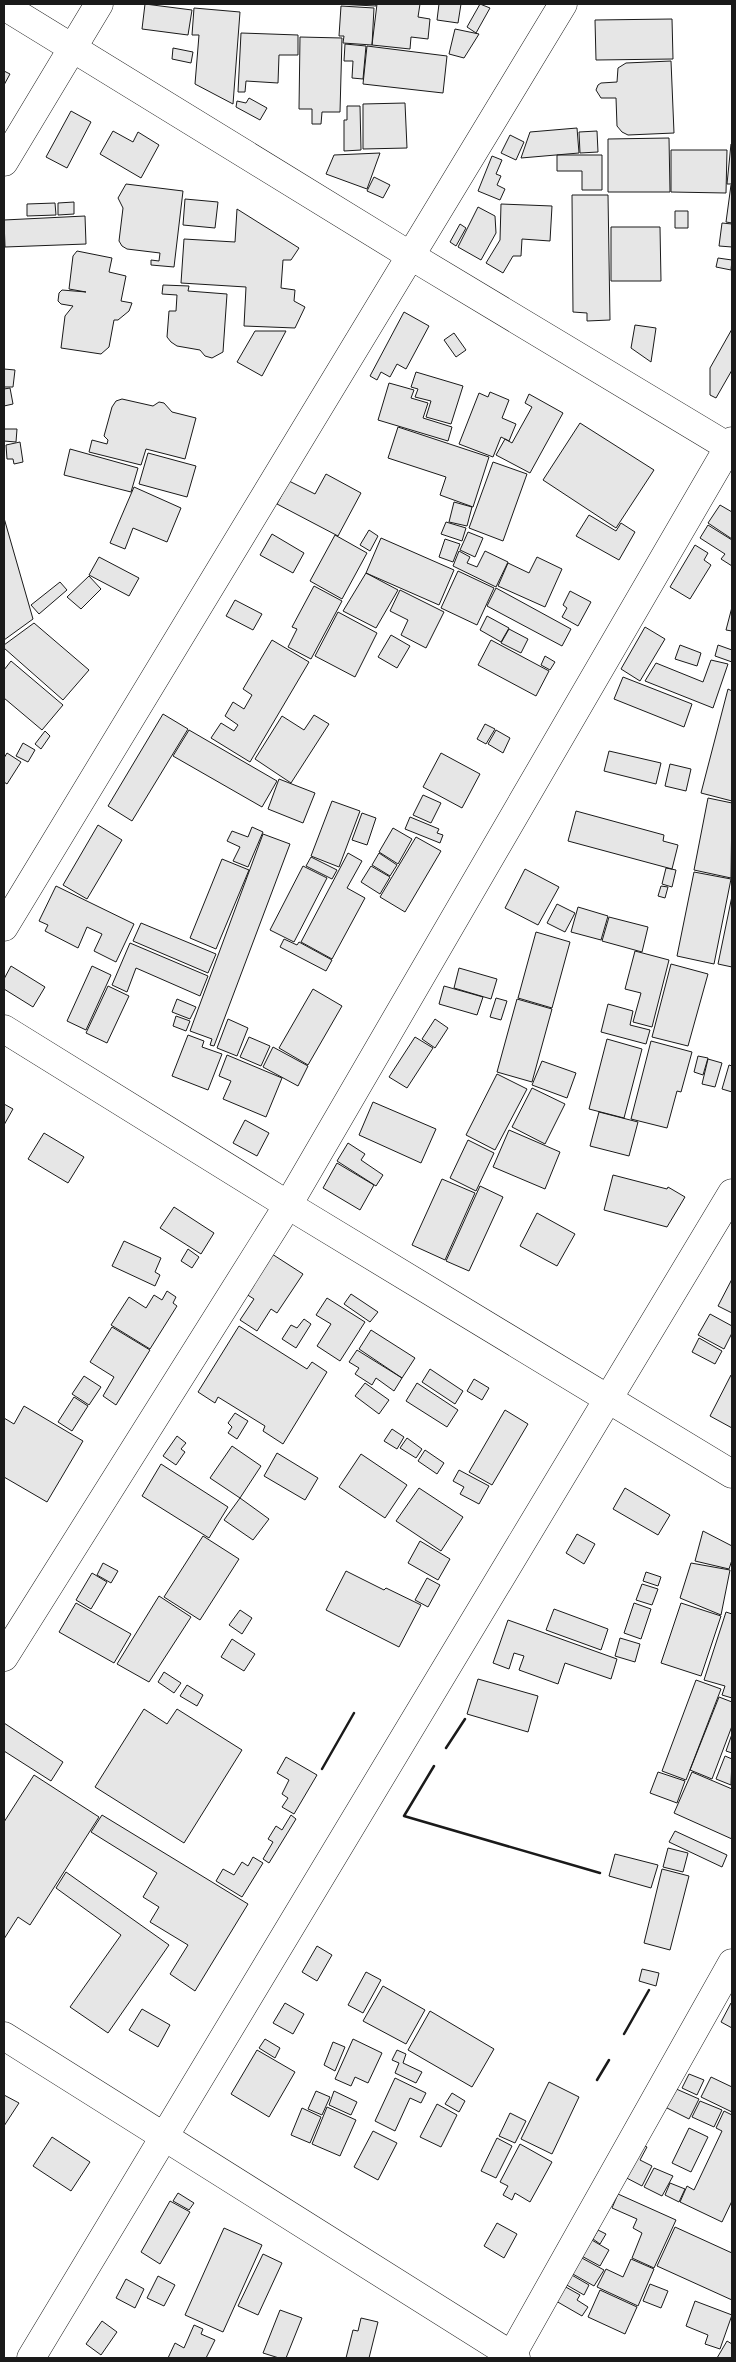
<svg xmlns="http://www.w3.org/2000/svg" width="736" height="2362" font-family="Rubik,sans-serif">
<style>
.building{fill:#e6e6e6;stroke:#1a1a1a}
.lines{fill:none;stroke-linecap:round;stroke-linejoin:round}
.street-casing{stroke:#1a1a1a;stroke-width:29}
.street{stroke:#fff;stroke-width:28}
.wall{stroke:#1a1a1a;stroke-width:2.5}
</style>
<rect width="100%" height="100%" fill="#fff"/>
<path class="building" d="M145,4L192,10L188,35L142,29Z
M336,4H376V6Z
M377,4H420L418,17L430,19L428,39L411,37L410,49L372,45Z
M439,4H461L458,23L437,20Z
M480,4L490,8L476,33L467,27Z
M341,6L374,8L372,45L343,43L344,36H339Z
M194,8L240,12L233,104L195,84L199,35H192Z
M672,19L673,59L596,60L595,20Z
M455,29L479,34L464,58L449,54Z
M241,33L298,35V55H279L278,83L246,81L245,92H238Z
M300,37L342,38L340,112H322L321,124H312V109H299Z
M345,44L366,46L363,79L352,78L353,61H344Z
M367,46L447,56L443,93L363,84Z
M173,48L193,52L191,63L172,59Z
M671,61L674,133L628,135L622,132L617,126L616,98H601L596,90L598,85L601,83L617,82L618,68L626,63Z
M4,71L10,74L4,85Z
M249,98L267,108L260,120L236,107L237,101L246,103Z
M405,103L407,148L363,149V104Z
M347,106H360L361,150L344,151V120H347Z
M71,111L91,122L67,168L46,157Z
M577,128L579,153L521,158L530,132Z
M113,131L133,142L138,132L159,145L141,178L100,154Z
M597,131L598,152L580,153L579,132Z
M510,135L524,142L516,160L501,153Z
M669,138L670,192H608V139Z
M731,144H732V184H727Z
M671,150H727L726,193L671,192Z
M380,153L367,189L326,174L334,155Z
M557,155H602V190H582V171H557Z
M492,156L502,160L496,174L501,176L497,185L505,189L500,200L478,191Z
M374,177L390,185L383,198L367,191Z
M126,184L183,191L174,267L151,265V260L159,261L160,253L127,249L122,246L119,241L123,208L118,198Z
M731,185L732,186V223L726,222Z
M572,195H608L610,320L587,321V313L573,312Z
M185,199L218,202L215,228L183,225Z
M74,202V214L58,215V203Z
M55,203L56,215L27,216V204Z
M501,204L552,206L550,241L522,239L521,256H513L503,273L486,263L500,240Z
M478,207L495,216L496,233L481,260L458,247Z
M237,209L299,248L291,260H283L281,288L295,290L294,301L305,307L295,328L244,326L246,287L181,283L184,239L235,242Z
M675,211H688V228H675Z
M85,216L86,244L5,247L4,220Z
M722,223L732,224V247L719,246Z
M460,224L466,228L456,246L450,242Z
M611,227H660L661,281H611Z
M77,251L112,258L109,272L126,276L121,301L132,303L129,311L118,320H114L109,347L101,354L61,348L65,316L73,306L61,304L58,301L59,293L62,290L86,292L69,289L73,256Z
M718,258L732,260L731,270L716,267Z
M163,285L189,286L188,291L227,294L223,352L212,358L205,356L200,350L177,346L171,342L167,337L169,311H176L177,295L162,294Z
M404,312L429,326L406,369L397,364L390,377L381,372L377,380L370,376Z
M635,325L656,328L651,362L631,348Z
M732,329V370L716,398L710,395V368Z
M255,331H286L262,376L237,362Z
M454,333L466,350L456,357L444,340Z
M4,369L15,370L13,387H4Z
M416,372L463,386L451,424L426,417L431,401L415,397L418,389L411,387Z
M389,383L414,390L411,398L428,403L423,418L452,427L448,441L378,420Z
M10,388L13,404L4,406V389Z
M490,392L509,400L502,418L516,424L509,441L501,437L493,457L459,444L479,393L488,397Z
M529,394L563,413L530,473L496,455L505,439L512,443L532,407L525,403Z
M122,399L153,406L159,402L164,403L172,412L196,418L185,459L146,449L141,465L89,452L92,440L107,444L108,440L104,436L112,407L116,401Z
M580,423L654,470L616,528L543,480Z
M398,427L489,457L473,507L440,495L446,477L388,458Z
M4,429H17L16,442L4,441Z
M20,442L23,462L14,464L13,459H7L6,445Z
M70,449L138,468L131,492L64,475Z
M148,453L196,466L187,497L139,484Z
M493,462L527,474L503,541L469,528Z
M326,474L361,493L338,536L277,504L289,481L315,494Z
M134,487L181,508L167,542L133,528L125,549L110,543Z
M454,502L472,507L467,526L449,522Z
M720,505L732,512V539L708,523Z
M589,515L616,531L621,523L635,532L619,560L576,536Z
M4,518L33,619L4,640Z
M446,522L466,528L462,541L441,534Z
M708,525L732,540V566L721,559L725,554L700,538Z
M369,530L378,536L370,551L360,545Z
M468,532L483,538L475,557L460,550Z
M272,534L304,553L293,573L260,555Z
M335,535L367,553L342,599L310,581Z
M381,538L454,570L439,605L366,573Z
M445,539L460,544L453,562L439,557Z
M695,545L708,553L704,560L711,565L690,599L670,587Z
M459,551L470,557L467,563L477,567L485,551L508,562L496,587L453,566Z
M99,557L139,578L129,596L89,575Z
M537,557L562,569L545,607L498,586L508,563L529,573Z
M458,571L494,588L477,625L441,608Z
M366,573L398,590L376,628L343,611Z
M89,576L101,589L81,609L67,597Z
M60,582L67,590L39,614L31,605Z
M314,586L342,601L311,659L288,647L297,629L292,627Z
M496,588L571,629L562,646L487,606Z
M400,590L444,612L426,648L401,635L408,620L390,611Z
M570,591L591,602L578,626L562,617L567,608L563,605Z
M235,600L262,614L253,630L226,616Z
M732,607V631L726,630Z
M338,612L377,633L355,677L315,656Z
M487,616L509,628L501,642L480,630Z
M34,623L89,670L63,700L4,648V645Z
M645,627L665,639L640,681L621,669Z
M509,629L528,639L521,653L501,643Z
M391,635L410,646L397,668L378,657Z
M272,640L309,662L250,762L211,738L221,723L234,731L238,725L225,716L233,702L244,709L252,695L243,689Z
M491,640L549,671L536,696L478,665Z
M680,645L701,653L697,666L675,659Z
M718,645L732,650V662L715,656Z
M545,656L555,662L550,670L541,665Z
M711,660L728,664L713,708L645,681L656,663L703,682Z
M11,661L63,705L42,730L4,698V670Z
M623,677L692,704L684,727L614,699Z
M728,689L732,691V801L701,793Z
M163,714L188,729L132,821L108,806Z
M314,715L329,724L291,783L255,759L282,716L304,730Z
M485,724L495,729L486,744L477,739Z
M189,730L277,781L262,807L173,756Z
M496,730L510,738L503,753L488,744Z
M45,731L50,736L41,749L35,744Z
M23,743L35,750L28,762L16,756Z
M609,751L661,763L656,784L604,771Z
M7,753L21,762L7,784L4,782V758Z
M441,753L480,774L462,808L423,787Z
M670,764L691,769L686,791L665,786Z
M279,779L315,793L303,823L268,809Z
M423,795L441,803L431,823L413,815Z
M708,798L732,803L731,878L694,870Z
M332,801L360,811L339,867L311,856Z
M576,811L664,835L663,841L678,845L672,869L568,841Z
M362,813L376,818L367,845L352,840Z
M410,817L439,829L437,833L443,835L440,843L405,829Z
M98,825L122,840L87,899L63,885Z
M252,827L263,832L248,867L233,861L240,847L227,841L232,831L248,837Z
M393,828L412,839L398,864L379,852Z
M263,834L290,844L214,1046L210,1045L212,1039L190,1031Z
M416,837L441,851L405,912L380,897Z
M348,853L362,861L347,888L365,898L332,959L301,942Z
M379,853L397,865L390,876L372,865Z
M311,857L337,870L332,879L306,866Z
M222,859L249,870L216,949L190,938Z
M303,866L327,878L294,942L270,930Z
M371,866L390,877L380,894L361,882Z
M666,868L676,870L672,887L662,884Z
M525,869L559,887L538,925L505,908Z
M694,872L731,879L714,964L677,956Z
M56,886L134,924L116,962L94,951L102,934L87,927L78,948L45,931L48,925L39,921Z
M661,886L668,887L665,898L658,896Z
M732,896V967L718,964Z
M557,904L575,913L565,932L547,923Z
M578,907L608,916L601,940L571,932Z
M609,917L648,927L642,952L602,941Z
M141,923L216,954L208,973L133,941Z
M536,932L570,942L552,1008L518,998Z
M284,939L297,945L299,942L332,960L326,971L280,947Z
M130,943L208,976L200,996L136,968L127,992L112,985Z
M635,951L669,960L652,1027L633,1022L641,993L625,989Z
M671,964L708,974L688,1046L652,1037Z
M11,966L45,987L33,1007L4,989V979Z
M92,966L111,975L86,1030L67,1021Z
M459,968L497,979L491,999L454,988Z
M108,986L129,996L107,1043L86,1033Z
M444,986L483,997L477,1015L439,1004Z
M313,989L342,1006L308,1065L279,1048Z
M496,998L507,1001L501,1020L490,1017Z
M177,999L196,1007L190,1019L172,1012Z
M517,999L552,1009L532,1082L497,1072Z
M608,1004L633,1011L630,1025L650,1030L646,1044L601,1032Z
M176,1016L190,1021L186,1031L173,1026Z
M228,1019L248,1028L237,1056L217,1048Z
M435,1019L448,1028L435,1048L422,1039Z
M188,1035L204,1041L202,1047L222,1054L208,1090L172,1076Z
M249,1037L270,1046L261,1066L240,1057Z
M415,1037L433,1048L407,1088L389,1077Z
M607,1039L642,1049L624,1118L589,1109Z
M651,1041L692,1052L681,1092L677,1091L667,1128L631,1119Z
M273,1047L308,1066L298,1086L263,1067Z
M227,1055L282,1078L266,1117L223,1099L231,1081L219,1076Z
M698,1056L708,1058L703,1075L694,1072Z
M708,1059L722,1063L715,1087L702,1084Z
M542,1061L576,1073L567,1098L532,1085Z
M729,1065L732,1066V1092L722,1089Z
M497,1074L527,1089L495,1150L466,1135Z
M532,1088L565,1104L545,1144L512,1127Z
M373,1102L436,1129L421,1163L359,1135Z
M4,1104L13,1109L4,1125Z
M599,1112L638,1122L629,1156L590,1146Z
M245,1120L269,1133L257,1156L233,1143Z
M509,1130L560,1152L545,1189L493,1167Z
M44,1133L84,1157L68,1183L28,1159Z
M468,1140L494,1153L476,1191L450,1178Z
M348,1143L365,1154L361,1160L383,1175L376,1186L337,1161Z
M337,1163L374,1185L360,1210L323,1188Z
M613,1175L667,1189L668,1187L685,1197L667,1227L604,1210Z
M442,1179L475,1193L445,1260L412,1245Z
M480,1186L503,1197L469,1271L446,1261Z
M174,1207L214,1233L201,1254L160,1228Z
M537,1213L575,1234L557,1266L520,1246Z
M124,1241L161,1258L155,1272L160,1275L155,1286L112,1266Z
M188,1249L199,1257L192,1268L181,1261Z
M272,1254L303,1274L277,1313L271,1309L257,1331L240,1320L254,1299L246,1294Z
M732,1279V1313L718,1306Z
M167,1291L176,1297L173,1303L177,1306L150,1349L111,1325L129,1297L146,1308L154,1295L162,1300Z
M351,1294L378,1312L370,1322L344,1304Z
M327,1298L365,1322L340,1361L317,1346L331,1324L316,1315Z
M710,1314L732,1326V1333L724,1349L698,1335Z
M304,1319L311,1324L296,1348L282,1339L291,1325L297,1328Z
M239,1326L307,1369L312,1362L327,1372L283,1444L263,1431L265,1426L218,1397L215,1403L198,1392Z
M112,1327L150,1350L116,1405L103,1396L114,1377L90,1362Z
M371,1330L415,1358L402,1378L359,1349Z
M699,1338L722,1351L715,1364L692,1352Z
M357,1350L402,1378L394,1391L376,1378L372,1385L355,1374L359,1368L349,1362Z
M430,1369L463,1391L455,1404L422,1382Z
M731,1375L732,1376V1428L710,1416Z
M84,1376L101,1387L89,1405L72,1394Z
M474,1379L489,1388L482,1400L467,1391Z
M365,1383L389,1400L379,1414L355,1396Z
M417,1383L458,1410L447,1427L406,1401Z
M74,1397L88,1406L72,1431L58,1422Z
M24,1406L83,1441L47,1502L4,1477V1418L14,1424Z
M505,1410L528,1424L492,1485L469,1472Z
M235,1413L248,1421L237,1439L228,1433L232,1427L228,1423Z
M392,1429L404,1437L397,1449L384,1441Z
M177,1436L186,1443L181,1449L185,1452L176,1465L163,1456Z
M407,1438L422,1449L416,1458L400,1448Z
M232,1446L261,1466L240,1498L210,1478Z
M425,1450L444,1463L437,1474L418,1461Z
M277,1453L318,1478L305,1500L264,1476Z
M361,1454L407,1485L385,1518L339,1487Z
M161,1464L228,1507L209,1538L142,1496Z
M459,1470L489,1486L479,1504L460,1494L464,1487L453,1481Z
M419,1488L463,1517L441,1551L396,1521Z
M625,1488L670,1515L658,1535L613,1509Z
M240,1498L269,1519L253,1540L224,1520Z
M703,1531L732,1546V1560L729,1569L695,1561Z
M577,1534L595,1544L584,1564L566,1553Z
M203,1536L239,1559L200,1620L164,1597Z
M420,1541L450,1559L438,1580L408,1563Z
M103,1563L118,1571L111,1583L97,1575Z
M691,1563L730,1570L721,1615L680,1598Z
M346,1571L384,1590L386,1588L421,1605L399,1647L326,1610Z
M646,1572L661,1577L658,1586L643,1581Z
M92,1573L107,1582L91,1609L76,1600Z
M427,1578L440,1585L428,1607L415,1600Z
M642,1584L658,1589L652,1605L636,1600Z
M159,1596L191,1617L149,1682L117,1664Z
M76,1603L131,1634L114,1663L59,1632Z
M634,1603L651,1609L641,1639L624,1633Z
M681,1603L721,1616L701,1676L661,1663Z
M554,1609L608,1629L601,1650L546,1630Z
M240,1610L252,1618L242,1634L229,1625Z
M726,1612L732,1614V1698L722,1695L725,1686L704,1680Z
M508,1620L617,1659L611,1679L565,1663L558,1684L519,1670L524,1656L514,1653L509,1669L493,1663Z
M620,1638L640,1644L635,1662L615,1656Z
M232,1639L255,1654L244,1671L221,1657Z
M164,1672L181,1683L174,1693L158,1682Z
M478,1679L538,1696L528,1732L467,1714Z
M696,1680L721,1689L686,1780L662,1771Z
M187,1685L203,1695L197,1706L180,1696Z
M719,1697L732,1702V1726L712,1779L690,1770Z
M144,1709L167,1724L177,1709L242,1750L184,1843L95,1787Z
M4,1723L63,1762L51,1781L4,1751Z
M732,1734V1753L726,1751Z
M725,1756L732,1759L731,1785L716,1779Z
M286,1757L317,1775L294,1814L282,1807L288,1798L282,1794L289,1780L277,1773Z
M658,1772L685,1781L677,1803L650,1793Z
M692,1772L732,1789V1839L674,1813Z
M34,1775L99,1817L30,1925L18,1917L4,1939V1822Z
M102,1815L248,1904L195,1991L170,1974L188,1945L150,1922L159,1907L143,1897L157,1873L91,1832Z
M291,1815L296,1819L269,1863L263,1859L273,1842L268,1839L276,1826L282,1830Z
M675,1831L727,1855L722,1867L669,1842Z
M668,1848L688,1853L683,1872L663,1867Z
M615,1854L658,1865L651,1888L609,1876Z
M253,1857L263,1863L242,1897L216,1881L223,1869L234,1875L242,1862L248,1866Z
M662,1869L689,1876L670,1950L644,1943Z
M66,1872L169,1945L108,2033L70,2007L121,1935L56,1888Z
M317,1946L332,1955L317,1981L302,1972Z
M642,1969L659,1973L656,1986L639,1981Z
M366,1972L381,1980L363,2013L348,2005Z
M383,1986L425,2010L406,2044L363,2021Z
M285,2003L304,2014L293,2034L273,2023Z
M731,2003L732,2004V2028L721,2022Z
M142,2009L170,2025L158,2047L129,2030Z
M430,2011L494,2049L472,2087L408,2050Z
M265,2039L280,2048L275,2058L259,2048Z
M353,2039L382,2053L368,2083L355,2077L351,2086L335,2079Z
M333,2042L345,2047L335,2071L324,2065Z
M257,2050L295,2072L269,2117L231,2094Z
M397,2050L406,2054L403,2063L422,2072L416,2083L395,2073L399,2063L392,2060Z
M689,2074L704,2080L697,2095L682,2088Z
M711,2077L732,2087V2112L701,2097Z
M395,2078L426,2093L421,2103L410,2098L395,2131L375,2121Z
M549,2082L579,2097L552,2154L521,2139Z
M674,2088L699,2099L689,2119L665,2107Z
M316,2091L330,2097L322,2115L308,2109Z
M334,2091L357,2102L351,2115L329,2105Z
M452,2093L465,2101L459,2112L445,2104Z
M4,2095L19,2103L4,2126Z
M700,2101L722,2110L714,2127L692,2117Z
M437,2104L457,2115L441,2147L420,2137Z
M327,2107L356,2120L340,2156L312,2144Z
M302,2108L321,2117L310,2143L291,2135Z
M724,2111L732,2115V2201L722,2222L680,2202L687,2186L694,2190L722,2131L716,2128Z
M510,2113L526,2121L515,2143L499,2136Z
M689,2128L708,2137L691,2172L672,2163Z
M373,2131L397,2143L378,2180L354,2167Z
M52,2137L90,2162L71,2191L33,2166Z
M497,2138L512,2146L496,2178L481,2171Z
M636,2142L647,2147L640,2160L652,2166L642,2186L619,2174Z
M520,2144L552,2162L530,2202L515,2193L512,2200L503,2195L508,2186L500,2182Z
M654,2168L673,2176L662,2196L644,2187Z
M670,2183L685,2189L679,2202L665,2195Z
M178,2193L194,2203L189,2210L173,2201Z
M618,2194L676,2220L654,2268L632,2258L642,2233L633,2228L637,2219L612,2208Z
M170,2201L190,2212L160,2264L141,2252Z
M497,2223L517,2234L504,2258L484,2246Z
M675,2227L732,2253V2300L657,2266Z
M224,2228L262,2245L223,2332L185,2315Z
M598,2230L606,2234L600,2244L593,2239Z
M590,2239L609,2250L600,2266L576,2253Z
M263,2254L282,2263L258,2315L238,2306Z
M580,2257L604,2270L594,2286L571,2273Z
M631,2259L654,2269L638,2306L597,2287L606,2269L623,2277Z
M570,2274L589,2285L584,2295L565,2284Z
M158,2276L175,2285L164,2306L147,2298Z
M126,2279L144,2289L135,2308L116,2298Z
M650,2284L668,2291L661,2308L643,2301Z
M564,2286L580,2295L577,2300L588,2307L582,2316L556,2301Z
M600,2290L637,2307L625,2334L588,2317Z
M695,2301L732,2315L720,2349L705,2344L708,2335L686,2326Z
M280,2310L302,2318L286,2358H279L263,2353Z
M361,2318L378,2322L369,2358H346L353,2330L358,2331Z
M102,2321L117,2332L101,2355L86,2344Z
M194,2325L203,2329L201,2334L215,2340L206,2358H168L175,2343L184,2348Z
M727,2341L732,2344V2358H717Z"/>
<g class="lines">
<g class="street-casing">
<path id="street" d="M4,6L411,256L732,449
M4,162L99,4
M4,927L563,4
M4,1029L288,1205L732,1474
M4,1657L288,1205L732,441
M4,2036L516,2358
M31,2358L732,1193
M510,2358L732,1963"/>
</g>
<use href="#street" class="street"/>
<path class="wall" d="M446,1748L465,1719
M434,1766L404,1816L600,1873
M322,1769L354,1713
M624,2034L649,1990
M597,2080L609,2060"/>
</g>
<rect width="736" height="2362" fill="none" stroke="#1a1a1a" stroke-width="10"/>
</svg>
